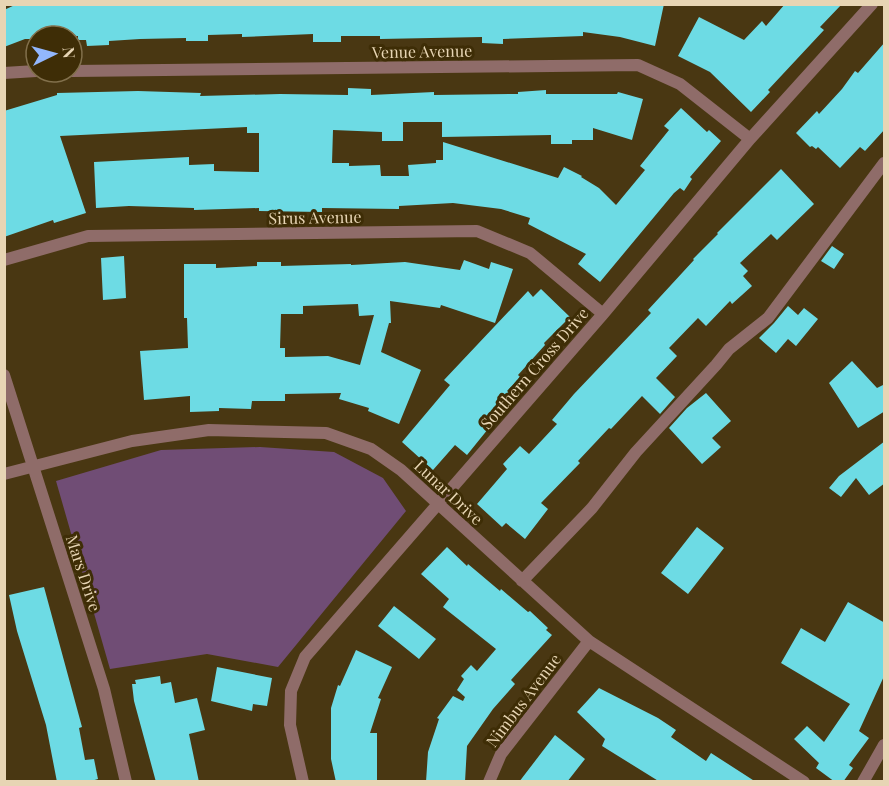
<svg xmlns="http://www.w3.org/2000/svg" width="889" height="786" font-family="'Playfair Display',serif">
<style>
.green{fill:#704d75}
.building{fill:#6ddbe4;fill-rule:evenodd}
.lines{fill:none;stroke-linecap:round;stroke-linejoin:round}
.street{stroke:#8f6c69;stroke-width:12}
.labels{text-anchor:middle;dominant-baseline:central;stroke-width:6;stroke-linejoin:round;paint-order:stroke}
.street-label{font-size:16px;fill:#e7d5b4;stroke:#3e2d06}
</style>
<rect width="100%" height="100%" fill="#493712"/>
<path class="green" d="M260,447L334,452L383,478L406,511L278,667L207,654L110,669L56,481L161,450Z"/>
<path class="building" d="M17,4H664L655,46L620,37L583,32V36L503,39V44L482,43V37L380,39V36H341V42H313V34L242,37V34L208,35V41H186V38L140,39L109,41V45L87,46L86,40H78V36H36V39H25L4,47V10Z
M785,4H842L820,27L824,30L768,90L770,92L751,112L710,72L678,56L699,17L744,40L762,21L766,26Z
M885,42V129L865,151L860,147L840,168L818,147L816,149L812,146L810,147L796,133L817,111L819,114L842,89L855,71L858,73Z
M348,88L371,89V95L434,92V95L518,94V92L546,90V94H617L618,92L643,99L632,140L593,128V140H572V144H551V135L442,137V122H403V141H382V132L333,130L332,163H349V166L380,165L381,176H409L408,165L436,163V160H443V142L558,178L564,167L582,176L581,177L599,188L616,205L645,170L640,166L669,130L664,126L681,108L707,132L709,130L721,141L690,177L692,179L684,191L680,188L674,193L600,282L578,264L586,254L528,224L530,218L501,209L453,203L399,206V209L322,208V212L259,211V208L194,210V208L129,206L96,208L94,162L189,157V165L214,164V171L259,172V133H247V127L60,136L86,213L54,223L53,220L4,237V111L57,95V93L138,91L201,93L200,96L280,94L348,95Z
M781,169L814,204L777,240L771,234L740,263L748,271L743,276L752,286L732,304L730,301L706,326L698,318L669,348L677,356L656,378L675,397L660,414L642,396L611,429L609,428L578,461L580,463L541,503L548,509L525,539L506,523L502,527L477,504L507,469L503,464L520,446L529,454L557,424L552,420L574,394L651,313L648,310L694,260L693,259L718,234L717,233Z
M832,246L844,254L834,269L821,261Z
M124,256L126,298L103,300L101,258Z
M464,260L489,269L491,262L513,269L495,323L441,305L440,308L390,301L391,323H389L381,352L421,370L399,424L368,411L369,408L339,399L341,393L285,394V401H252L251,409L219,408V411L190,412V396L144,400L140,351L188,348L187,318H184V264H216V268L257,266V262H281V266L351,264V265L405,262L460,270ZM358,304L359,316L374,315L360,365L328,356L285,357V348H280L281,314H303V306Z
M541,289L570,317L544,343L545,345L518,375L520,377L507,391L513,396L499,411L501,413L467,455L455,445L433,470L402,442L450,385L444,380L528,291L533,297Z
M788,306L798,315L804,308L818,319L796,346L788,339L776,353L759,338L774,323Z
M852,361L877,388L885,384V411L858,428L829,383Z
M706,393L731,421L712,438L721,447L702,464L669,428L687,408Z
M885,441V483L869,495L856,478L841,497L829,488L839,476Z
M697,527L724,548L688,594L661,573Z
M447,547L467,566L468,564L500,591L501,589L528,612L530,611L548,628L546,630L552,635L511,680L515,684L493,709L467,746L465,782H426L428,752L439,719L437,718L453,696L463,701L465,697L457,690L464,679L461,676L471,665L477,671L496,649L443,607L449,599L421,574Z
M44,587L82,727L79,728L85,760L94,759L98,779L88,782H57L46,725L17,631L9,595Z
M848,602L885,623V674L859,731L869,738L849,765L853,768L843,782H835L816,768L819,763L794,739L807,726L824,742L850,704L781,663L801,628L825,642Z
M394,606L436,639L419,659L378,626Z
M356,650L392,667L378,698L381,699L370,733H377V782H336L331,759V708L338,685L340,686Z
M217,667L272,678L267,706L253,704L252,711L211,701Z
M160,676L161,684L171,682L175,703L197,698L205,730L189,734L199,782H156L134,701L132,684H136L135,680Z
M599,688L658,718L676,730L671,737L706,761L711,753L756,782H660L602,746L605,739L577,712Z
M555,735L585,759L567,782H519Z"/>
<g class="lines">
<path class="street" d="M72,71L638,65L680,84L750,139
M4,73L36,71
M4,260L88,236L477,231L530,253L603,314
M4,375L104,689L126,782
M4,474L132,441L209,430L326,433L371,449L401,470L589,641L804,782
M522,581L592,508L636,452L716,365L729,349L768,318L884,163
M303,782L290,725L291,691L305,657L603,314L750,139L872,4
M489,782L501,754L589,641
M863,782L884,745"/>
</g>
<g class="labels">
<g class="street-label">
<text transform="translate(422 51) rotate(-1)">Venue Avenue</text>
<text transform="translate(315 217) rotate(-1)">Sirus Avenue</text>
<text transform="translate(534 368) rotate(-49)">Southern Cross Drive</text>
<text transform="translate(449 492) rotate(43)">Lunar Drive</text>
<text transform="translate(84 573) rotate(72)">Mars Drive</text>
<text transform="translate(523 700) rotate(-53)">Nimbus Avenue</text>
</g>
</g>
<rect width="889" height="786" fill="none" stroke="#e7d5b4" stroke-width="12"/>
<g transform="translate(54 54) rotate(85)"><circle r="28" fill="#3e2d06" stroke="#82704c" stroke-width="1.5"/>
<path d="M0-4.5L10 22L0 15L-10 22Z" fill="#92b7fd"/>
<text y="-9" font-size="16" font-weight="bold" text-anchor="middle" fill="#e7d5b4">N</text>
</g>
</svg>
